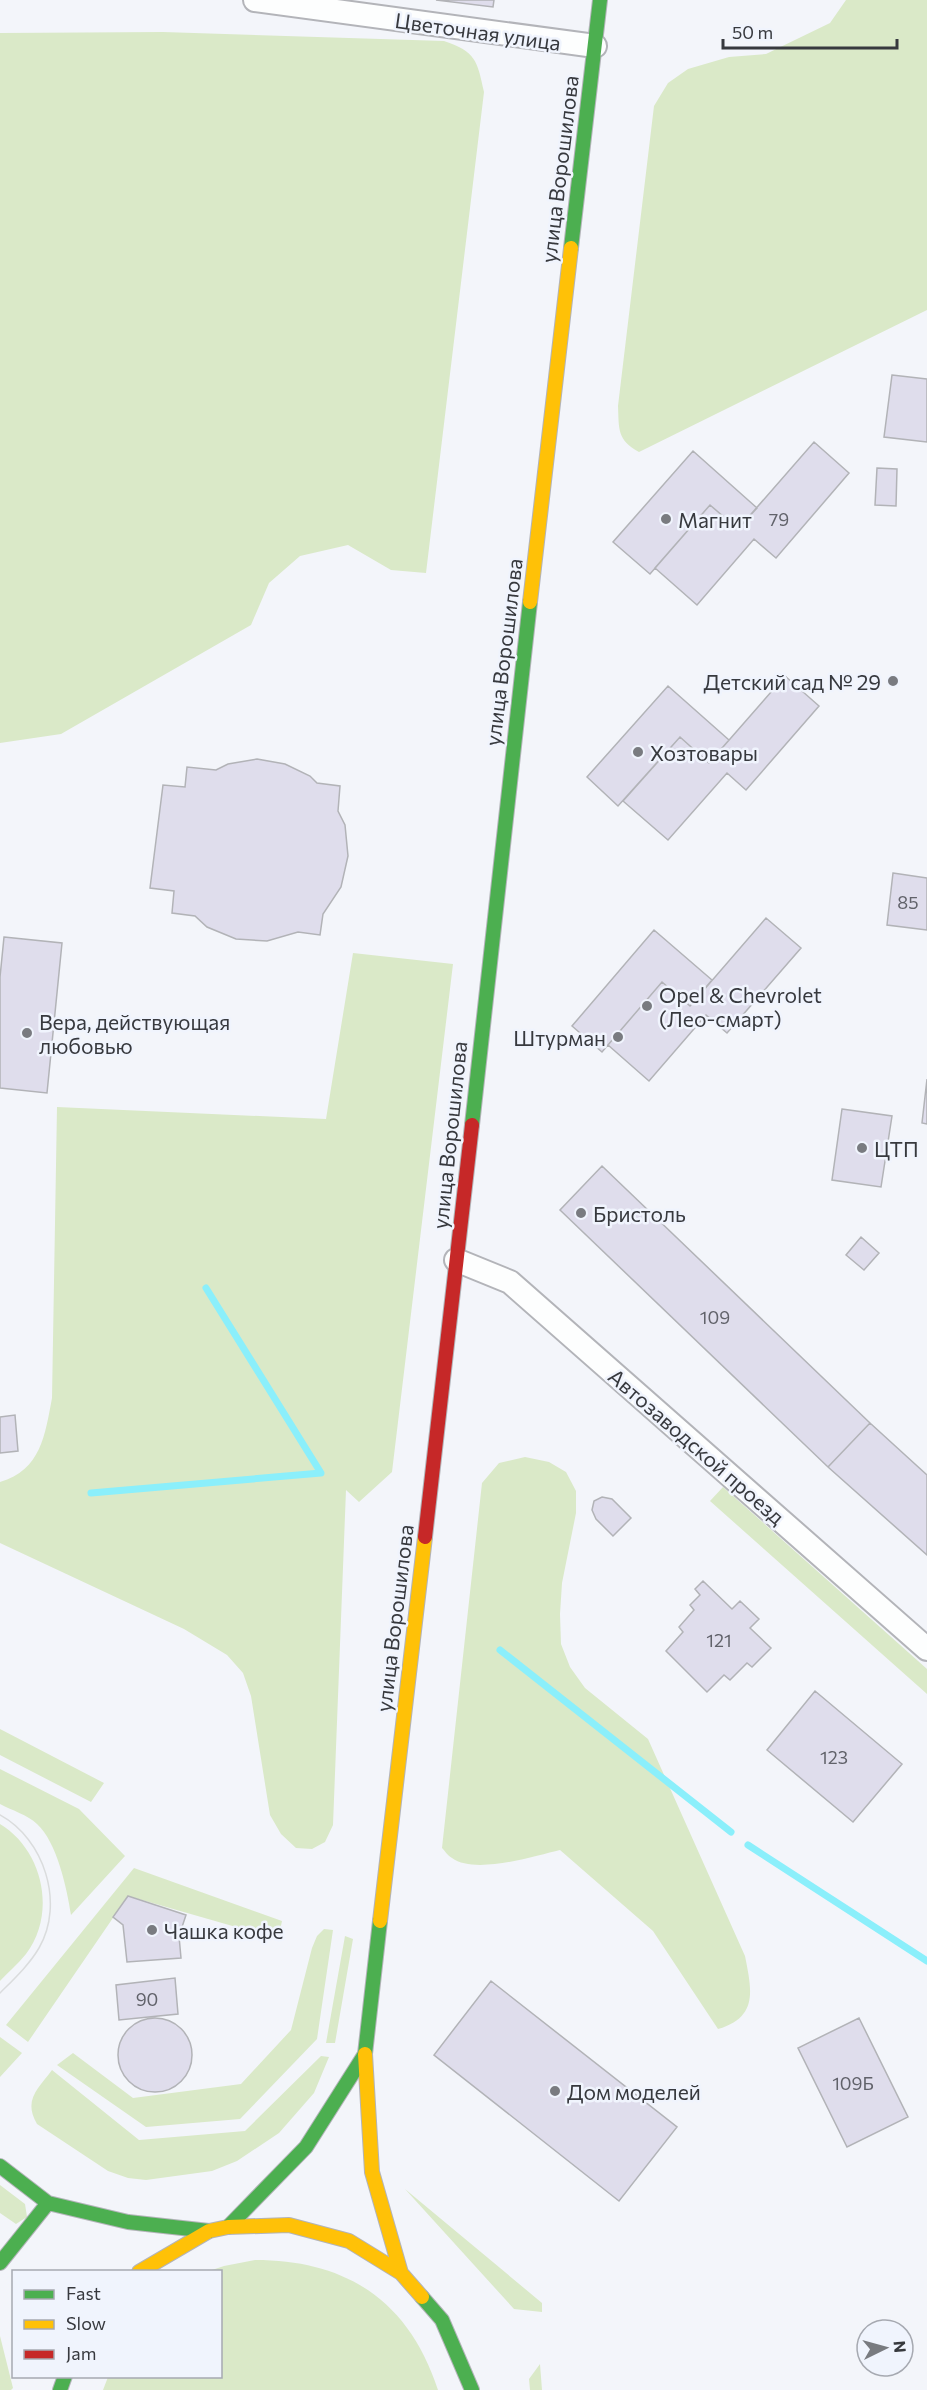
<svg xmlns="http://www.w3.org/2000/svg" width="927" height="2390" font-family="Commissioner,sans-serif">
<style>
.green{fill:#dae9c8}
.lines{fill:none;stroke-linecap:round;stroke-linejoin:round}
.stream{stroke:#8beffb;stroke-width:7}
.building{fill:#dfddec;stroke:#b2b3b7;stroke-width:1.5}
.street-casing{stroke:#b3b4b9;stroke-width:26}
.fast-casing{stroke:#b3b4b9;stroke-width:16}
.slow-casing{stroke:#b3b4b9;stroke-width:16}
.jam-casing{stroke:#b3b4b9;stroke-width:16}
.street{stroke:#fdfefe;stroke-width:22}
.fast{stroke:#4caf50;stroke-width:14}
.slow{stroke:#ffc107;stroke-width:14}
.jam{stroke:#c62828;stroke-width:14}
.tram{stroke:#dadcdd;stroke-width:1.5}
.poi-dot{fill:#797b80;stroke:#f0f4fd;stroke-width:2}
.labels{text-anchor:middle;dominant-baseline:central;stroke-width:5;stroke-linejoin:round;paint-order:stroke}
.number-label{font-size:18px;fill:#61626a}
.street-label{font-size:21px;fill:#37393e;stroke:#f0f4fd}
.poi-label{font-size:21px;fill:#37393e;stroke:#f0f4fd;text-anchor:start}
</style>
<rect width="100%" height="100%" fill="#f3f5fa"/>
<path class="green" d="M846,0H927V310L639,452C617,440 619,429 618,406L654,106L668,83L688,69L729,57L766,54L830,23Z
M163,32L444,41C476,52 477,60 484,92L426,573L391,570L348,545L300,556L269,583L251,625L61,734L0,743V33Z
M353,953L453,964L392,1472L359,1502L346,1490L333,1825L325,1842L312,1849L296,1848L281,1834L270,1815L251,1696L243,1673L227,1655L184,1629L0,1543V1482C41,1470 45,1435 52,1398L57,1107L326,1119Z
M525,1457L549,1462L566,1472L576,1491V1513L562,1583L560,1614L561,1644L570,1667L585,1688L648,1739L745,1956C752,1991 758,2017 718,2029L653,1931L560,1850C535,1856 475,1875 452,1858C448,1856 445,1851 442,1848L482,1483L499,1463Z
M723,1487L927,1669V1694L710,1501Z
M0,1729L104,1783L91,1802L0,1755Z
M0,1769L79,1809L125,1856L71,1915C67,1889 57,1842 37,1824C28,1815 11,1810 0,1804Z
M0,1824C43,1850 57,1913 26,1954C18,1964 8,1972 0,1981Z
M134,1868L282,1921L278,1939L128,1896L28,2042L6,2025Z
M324,1929L333,1930L317,2039L240,2119L146,2127L57,2065L73,2053L133,2098L241,2084L291,2030L312,1948L317,1936Z
M345,1936L353,1939L335,2043H326Z
M0,2037L22,2053L0,2077Z
M321,2056L329,2057L314,2093L279,2133L237,2161L212,2171L146,2180L128,2178L108,2171L37,2124C23,2100 38,2089 52,2070L139,2140L245,2131Z
M0,2185L25,2204L27,2217L16,2224L0,2213Z
M405,2189L542,2303V2312L514,2309Z
M255,2260C347,2260 409,2301 438,2390H103L108,2377L220,2376V2272L209,2271L224,2266Z
M0,2336L13,2388L11,2390H0Z
M540,2364L542,2390H530L529,2379Z"/>
<g class="lines">
<path class="stream" d="M91,1493L321,1473L206,1288
M500,1650L731,1832
M748,1845L927,1961"/>
</g>
<path class="building" d="M436,0H494L493,7Z
M892,375L927,379V442L884,437Z
M814,442L849,473L776,558L754,539L697,605L655,568L710,505L738,529Z
M693,451L757,508L738,529L710,505L650,574L613,542Z
M877,468L897,469L896,506L875,505Z
M785,676L819,706L746,790L727,773L668,840L623,801L680,737L709,763Z
M668,686L729,740L709,763L680,737L618,806L587,777Z
M257,759L285,764L310,776L317,783L340,786L338,811L345,825L348,856L341,887L323,914L320,935L298,932L267,941L236,939L207,927L195,916L172,913L174,891L150,888L163,785L185,787L187,767L216,770L228,764Z
M893,873L927,878V930L887,925Z
M766,918L801,948L727,1033L706,1015L649,1081L608,1045L662,982L690,1006Z
M654,930L712,980L690,1006L662,982L602,1052L572,1026Z
M4,937L62,943L47,1093L0,1088V977Z
M927,1079V1124L922,1123Z
M842,1109L892,1116L881,1187L832,1180Z
M602,1166L870,1423L828,1467L560,1210Z
M861,1237L879,1253L864,1270L846,1255Z
M15,1415L18,1451L0,1453V1417Z
M870,1423L927,1475V1555L828,1467Z
M602,1497L612,1499L631,1518L613,1536L596,1519L592,1510L594,1501Z
M703,1581L732,1609L740,1601L759,1619L750,1628L771,1648L752,1667L747,1663L730,1680L724,1675L707,1692L666,1651L683,1632L679,1627L694,1610L690,1605L700,1595L695,1589Z
M815,1691L902,1764L853,1822L767,1750Z
M128,1896L186,1915L179,1936L181,1958L127,1962L123,1925L113,1917Z
M175,1978L178,2014L119,2020L116,1985Z
M491,1981L677,2127L619,2201L434,2055Z
M118 2055a37 37 0 1 1 74 0a37 37 0 1 1-74 0Z
M859,2018L908,2117L847,2147L798,2048Z"/>
<g class="lines">
<g class="street-casing">
<path id="street" d="M255,0L595,46
M456,1260L510,1282L927,1649"/>
</g>
<g class="fast-casing">
<path id="fast" d="M571,248L600,0
M472,1125L530,602
M0,2166L48,2203L128,2222L209,2231
M228,2227L306,2147L365,2054L380,1921
M0,2263L48,2203
M422,2297L442,2320L472,2390
M60,2390L65,2376"/>
</g>
<g class="slow-casing">
<path id="slow" d="M530,602L571,248
M380,1921L425,1537
M365,2054L372,2172L401,2273
M139,2272L209,2231L228,2227L289,2225L349,2241L401,2273L422,2297"/>
</g>
<g class="jam-casing">
<path id="jam" d="M425,1537L472,1125"/>
</g>
<use href="#street" class="street"/>
<use href="#fast" class="fast"/>
<use href="#slow" class="slow"/>
<use href="#jam" class="jam"/>
<path class="tram" d="M0,1815C44,1839 65,1903 39,1948C29,1965 14,1979 0,1993"/>
</g>
<g class="poi-dot">
<circle cx="666" cy="519" r="6"/>
<circle cx="893" cy="681" r="6"/>
<circle cx="638" cy="752" r="6"/>
<circle cx="647" cy="1006" r="6"/>
<circle cx="27" cy="1033" r="6"/>
<circle cx="618" cy="1037" r="6"/>
<circle cx="862" cy="1148" r="6"/>
<circle cx="581" cy="1213" r="6"/>
<circle cx="152" cy="1930" r="6"/>
<circle cx="555" cy="2091" r="6"/>
</g>
<g class="labels">
<g class="number-label">
<text x="779" y="519">79</text>
<text x="908" y="902">85</text>
<text x="715" y="1317">109</text>
<text x="719" y="1640">121</text>
<text x="834" y="1757">123</text>
<text x="147" y="1999">90</text>
<text x="853" y="2083">109Б</text>
</g>
<g class="street-label">
<text transform="translate(478 31) rotate(8)">Цветочная улица</text>
<text transform="translate(559 169) rotate(-83)">улица Ворошилова</text>
<text transform="translate(503 652) rotate(-83)">улица Ворошилова</text>
<text transform="translate(449 1135) rotate(-84)">улица Ворошилова</text>
<text transform="translate(697 1446) rotate(41)">Автозаводской проезд</text>
<text transform="translate(394 1618) rotate(-83)">улица Ворошилова</text>
</g>
<g class="poi-label">
<text x="678" y="519">Магнит</text>
<text x="881" y="681" text-anchor="end">Детский сад № 29</text>
<text x="650" y="752">Хозтовары</text>
<text x="659" y="994">Opel &amp; Chevrolet<tspan x="659" dy="24">(Лео-смарт)</tspan></text>
<text x="39" y="1021">Вера, действующая<tspan x="39" dy="24">любовью</tspan></text>
<text x="606" y="1037" text-anchor="end">Штурман</text>
<text x="874" y="1148">ЦТП</text>
<text x="593" y="1213">Бристоль</text>
<text x="164" y="1930">Чашка кофе</text>
<text x="567" y="2091">Дом моделей</text>
</g>
</g>
<rect x="12" y="2270" width="210" height="108" fill="#f0f4fd" stroke="#a6a9b1" stroke-width="1.5"/>
<rect x="24" y="2290" width="30" height="9" fill="#4caf50" stroke="#a6a9b1" stroke-width="1.5"/>
<text x="66" y="2300" font-size="18" fill="#37393e">Fast</text>
<rect x="24" y="2320" width="30" height="9" fill="#ffc107" stroke="#a6a9b1" stroke-width="1.5"/>
<text x="66" y="2330" font-size="18" fill="#37393e">Slow</text>
<rect x="24" y="2350" width="30" height="9" fill="#c62828" stroke="#a6a9b1" stroke-width="1.5"/>
<text x="66" y="2360" font-size="18" fill="#37393e">Jam</text>
<g transform="translate(885 2348) rotate(85)"><circle r="28" fill="#f0f4fd" stroke="#a6a9b1" stroke-width="1.5"/>
<path d="M0-4.5L10 22L0 15L-10 22Z" fill="#797b80"/>
<text y="-9" font-size="16" font-weight="bold" text-anchor="middle" fill="#37393e">N</text>
</g>
<path d="M723 39v9h174v-9" fill="none" stroke="#37393e" stroke-width="3"/>
<text x="732" y="39" font-size="18" fill="#37393e" stroke="#f0f4fd" stroke-width="4.5" paint-order="stroke">50 m</text>
</svg>
